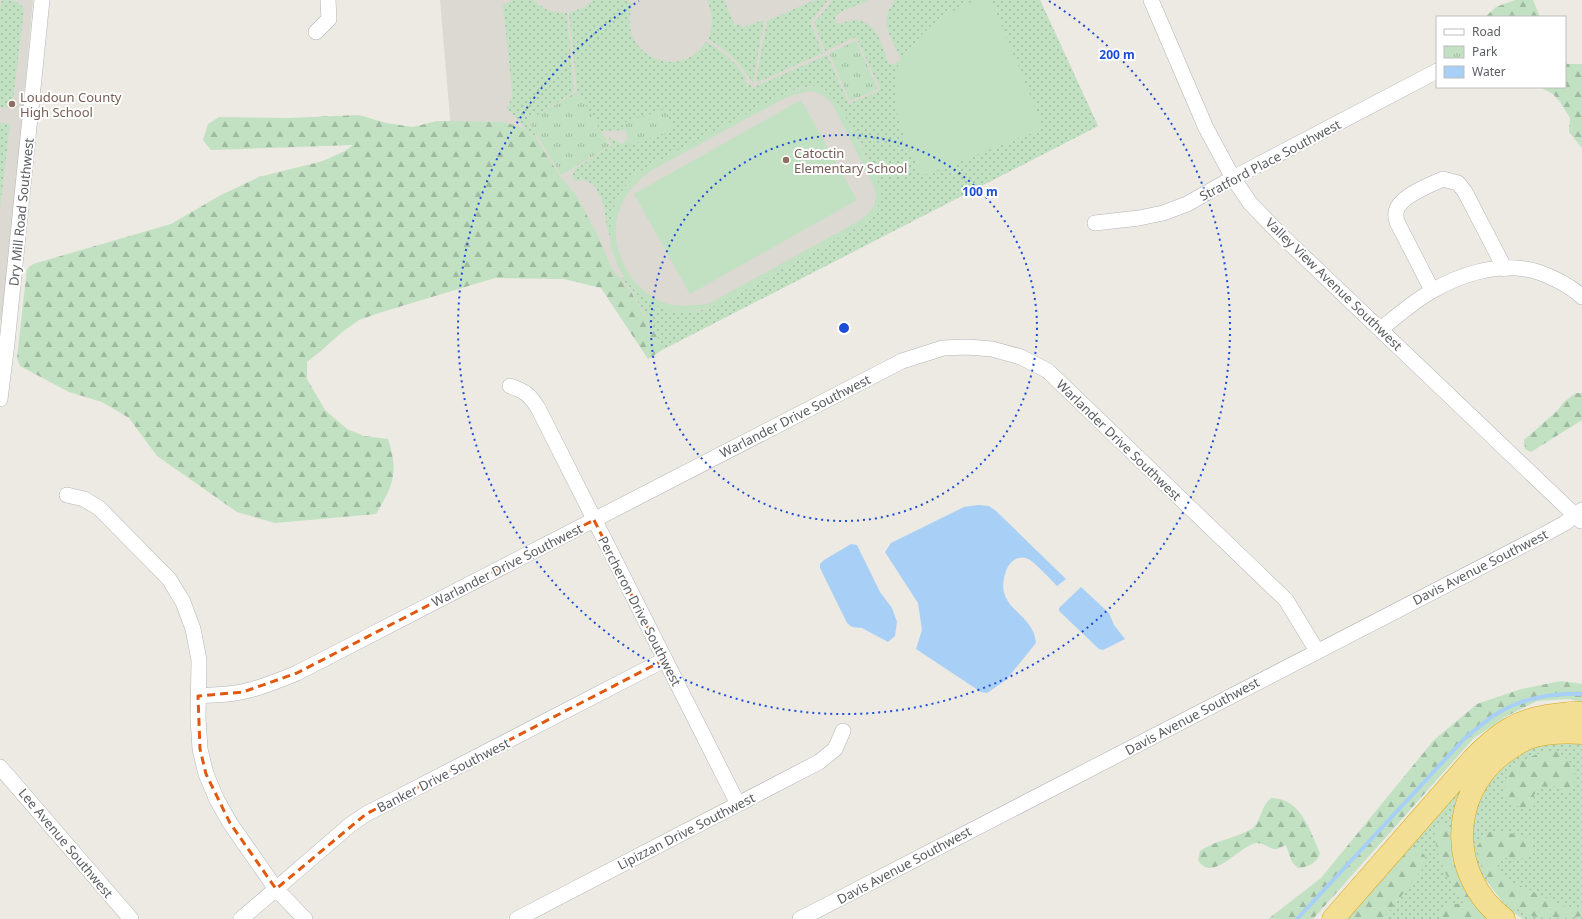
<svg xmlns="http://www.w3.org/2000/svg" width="1582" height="919" font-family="'Noto Sans',sans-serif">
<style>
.education{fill:#dbd9d1}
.grass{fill:url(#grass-dots)}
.forest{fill:url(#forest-firs)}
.park{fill:url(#park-tufts)}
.garden{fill:#c1e1c2;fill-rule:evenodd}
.water{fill:#a8d0f6}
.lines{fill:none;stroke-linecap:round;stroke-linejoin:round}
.stream{stroke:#a8d0f6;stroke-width:4}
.minor-casing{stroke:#b3b4b8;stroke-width:16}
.highway-casing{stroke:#d8a516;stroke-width:23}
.minor{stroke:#fff;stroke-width:15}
.highway{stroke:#f2df93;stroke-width:22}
.marked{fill:none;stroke:#e15910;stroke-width:3;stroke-dasharray:8 5;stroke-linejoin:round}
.ring{fill:none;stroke:#1d4ed8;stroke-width:2;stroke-dasharray:2 4}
.education-dot{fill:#8d6e63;stroke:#fff;stroke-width:1.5}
.labels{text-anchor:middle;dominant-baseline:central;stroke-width:4;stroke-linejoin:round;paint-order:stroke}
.education-label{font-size:13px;fill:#785e54;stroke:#fff;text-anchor:start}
.street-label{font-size:13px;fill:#5b5d61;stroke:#fff}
.centre{fill:#1d4ed8;stroke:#fff;stroke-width:2}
.ring-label{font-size:12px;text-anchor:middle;font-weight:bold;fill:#1d4ed8;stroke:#fff;stroke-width:4;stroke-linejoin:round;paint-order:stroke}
</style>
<defs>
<pattern id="grass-dots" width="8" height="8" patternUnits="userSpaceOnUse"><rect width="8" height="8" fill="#c1e1c2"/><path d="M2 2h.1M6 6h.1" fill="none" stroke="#a0baa1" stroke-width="1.8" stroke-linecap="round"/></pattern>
<pattern id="forest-firs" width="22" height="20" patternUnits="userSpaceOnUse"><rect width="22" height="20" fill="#c1e1c2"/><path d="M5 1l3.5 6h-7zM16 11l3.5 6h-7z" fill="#a0baa1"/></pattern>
<pattern id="park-tufts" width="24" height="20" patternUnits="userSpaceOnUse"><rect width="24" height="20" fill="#c1e1c2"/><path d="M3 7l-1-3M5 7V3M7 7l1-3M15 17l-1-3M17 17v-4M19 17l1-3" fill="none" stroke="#a0baa1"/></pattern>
</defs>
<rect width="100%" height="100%" fill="#eceae2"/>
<path class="education" d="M0,0H33L14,207L3,314L0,321Z
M440,0H1040L1098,126L664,349L522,138L452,141Z"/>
<path class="grass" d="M2,0C12,0 18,0 24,9L12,108L0,107V7Z
M513,0H533L547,10L559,13H567L574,92L528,121L537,138L536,139L525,129L518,119L507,109L512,97V90L503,5Z
M593,0H624L633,4C614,52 678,85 706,42C723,51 736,62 746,78L744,80L747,85L750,83L752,88L827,55L849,104L881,90L856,37L825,51L814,23L833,0H869L840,12L835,16L836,23C842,25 848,20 854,20C876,20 883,46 888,63L894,65L901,59C891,37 878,22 895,0H1040L1098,126L664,349L633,293L622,278L624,277C637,298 663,313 688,312C694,312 701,310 707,309L858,227L874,213L881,188C871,168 838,91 818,86C810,85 801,88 793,90L647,167C621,186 612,204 610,237C605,224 606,210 601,197C598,194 599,192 596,188C593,183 587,181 581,179L576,182L572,176L575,169L611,146V142L608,139L609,138L622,144L628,138L630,145L673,130L623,123L625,130L600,131L577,91L569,13L585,7Z
M707,0H724L735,26L740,24L742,28L764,20L753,83C741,64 727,50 708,39C714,25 713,14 707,0Z
M815,0H828L810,22L823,53L758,82L756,81L767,21Z
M0,123L10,124L0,208Z
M1582,739V919H1523L1507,908L1482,875L1474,856L1471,819L1476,802L1496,769L1531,747Z
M1457,788L1465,792L1458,822L1496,919H1338Z"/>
<path class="forest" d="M1515,0H1533L1540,17H1485L1496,7Z
M1565,62L1567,64H1582V148L1569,132L1570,118L1560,102L1553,94L1540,87H1565Z
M359,115L386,123L413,127L437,121H450L503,122L521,127L536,139L560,176L576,195L598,236L611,267L631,292L664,349L648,359L601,288L564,279L495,278L382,312L359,320L341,333L322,350L307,362V379L325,410L347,429L364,436L388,439C399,473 393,485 376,514L275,523L237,512L157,456L129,418L102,402L69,392L20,366L17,358L27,269L33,264L171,224L221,195L259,177L323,161L345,151L353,145L211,150L203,140L208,124L219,117L289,118Z
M1576,393H1582V420L1531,452L1525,449L1524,440L1557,411L1564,402Z
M1561,681L1582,684V702L1569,699L1537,701L1505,717L1474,738L1313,919H1268L1321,878L1434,740L1477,704L1521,689Z
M1556,750C1571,761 1577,767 1574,787L1565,792L1556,786L1540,787L1534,795V806C1517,810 1511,805 1503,791C1504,788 1504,782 1506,779C1515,761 1538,752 1556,750Z
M1271,798C1301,798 1310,831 1320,853C1317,864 1308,867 1298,868L1292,862L1286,845C1283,846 1280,848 1277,849C1271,850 1263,842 1256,843C1239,846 1212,884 1198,860L1200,851C1203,849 1207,847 1211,845C1219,841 1249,833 1254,827C1262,818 1261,806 1271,798Z
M1447,824L1454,833L1492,919H1439V908L1449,905L1463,903C1459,892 1453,885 1447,876C1440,863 1437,849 1434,835L1440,825Z
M1491,831C1502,833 1531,833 1533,846C1536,866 1507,855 1500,859C1499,860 1498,863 1497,864L1501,872L1512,882L1570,909L1582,906V916C1566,919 1547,919 1531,916C1518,911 1505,901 1496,892C1489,884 1476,857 1478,847C1480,840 1485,834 1491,831Z
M1416,846L1425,856L1422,870L1383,919H1349L1402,854Z"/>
<path class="park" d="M856,41L878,89L850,101L829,53Z
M577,92L610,146L561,175L528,121Z
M666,109L673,131L630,145L623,123Z"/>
<path class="garden" d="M976,0H991L1042,124L1033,133L922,176C908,146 893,117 895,83C896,80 895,75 896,71C899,60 909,50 916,41C932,22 953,9 976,0Z
M818,86L827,91L840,106L881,188C884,206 871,217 858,227L724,302C707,309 690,314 671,311C656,308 642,298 632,287C604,256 601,208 633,178C637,173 642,170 647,167L779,96C792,90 803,87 818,86ZM811,91C822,94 828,98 834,107L874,187C880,202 871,212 859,221L710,303C697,306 682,307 668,304C652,299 638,288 629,274C605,236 614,196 652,170L785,98L797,94Z
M801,100L857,200L690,294L634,194Z"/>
<path class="water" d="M978,505L989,506L996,511L1066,579L1057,586C1050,579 1043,571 1035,564C1031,560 1025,556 1019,558C1013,559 1008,565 1006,571C992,610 1034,611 1036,643L1006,680L987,693L981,692L916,649L922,630L918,603L885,552L891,543L964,507Z
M851,544L857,545L880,592L892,608L897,622L895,636L888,642L862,628L852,627L847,623L820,568V564L824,560Z
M1081,587L1109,613L1114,625L1125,639L1103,650L1099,649L1059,611V608Z"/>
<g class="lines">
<path class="stream" d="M1297,919L1464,739C1475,730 1486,720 1498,713C1522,698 1554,693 1582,694"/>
<g class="minor-casing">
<path id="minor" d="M1151,0L1206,128L1233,178L1250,203L1279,233L1581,521
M316,32L329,19L328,0
M1095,223L1139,218L1163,213L1187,204L1233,178L1437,71
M1432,290L1397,222C1397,220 1395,216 1396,213C1397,197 1430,185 1443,179L1458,183L1465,192L1505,269
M1381,329C1397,316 1414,301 1432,291C1459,275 1494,264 1525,269C1542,271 1570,285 1582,297
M510,386C525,391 529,394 538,408L738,804
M0,399L7,343L42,0
M67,495L84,499L99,508L169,579L183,602L193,629L199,660L198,718L200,749L206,774L217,800L230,823L276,889L305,919
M198,696C208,695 218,695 227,694C251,692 275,682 297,673L902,361L943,348L967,347L992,349L1021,357L1048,371L1286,600L1317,651
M0,767L131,919
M241,919L350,825L366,814L664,660
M517,919L819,762L835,749L843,731
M800,919L1545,534L1565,523L1582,510"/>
</g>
<g class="highway-casing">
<path id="highway" d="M1333,919L1473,759C1498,733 1518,719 1554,715C1563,714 1573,712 1582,713
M1504,919C1449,877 1448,796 1502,754C1511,748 1519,742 1528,738C1546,732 1564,732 1582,733"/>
</g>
<use href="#minor" class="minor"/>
<use href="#highway" class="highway"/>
</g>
<path class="marked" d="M594,520L664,660L366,814L276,889L230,823L206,774L200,749L198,696L243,692L297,673Z"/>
<g class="ring">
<circle cx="844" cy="328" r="193"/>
<path d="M1049 1A386 386 0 1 1 639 1"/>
</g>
<g class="education-dot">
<circle cx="12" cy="104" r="4"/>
<circle cx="786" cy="160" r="4"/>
</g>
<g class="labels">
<g class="education-label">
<text x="20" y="97">Loudoun County<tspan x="20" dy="15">High School</tspan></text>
<text x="794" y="153">Catoctin<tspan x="794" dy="15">Elementary School</tspan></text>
</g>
<g class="street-label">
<text transform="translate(1270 160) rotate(-28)">Stratford Place Southwest</text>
<text transform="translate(21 212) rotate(-84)">Dry Mill Road Southwest</text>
<text transform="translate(1334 284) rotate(44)">Valley View Avenue Southwest</text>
<text transform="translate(795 416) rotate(-27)">Warlander Drive Southwest</text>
<text transform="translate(1119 440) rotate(44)">Warlander Drive Southwest</text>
<text transform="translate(507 565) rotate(-27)">Warlander Drive Southwest</text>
<text transform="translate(1480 567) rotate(-27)">Davis Avenue Southwest</text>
<text transform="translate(640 611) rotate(63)">Percheron Drive Southwest</text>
<text transform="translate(1192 716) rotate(-28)">Davis Avenue Southwest</text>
<text transform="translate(443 775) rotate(-27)">Banker Drive Southwest</text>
<text transform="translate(686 831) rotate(-27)">Lipizzan Drive Southwest</text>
<text transform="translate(66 843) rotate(50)">Lee Avenue Southwest</text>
<text transform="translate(904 865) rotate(-28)">Davis Avenue Southwest</text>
</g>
</g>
<circle cx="844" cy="328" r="6" class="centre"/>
<g class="ring-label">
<text x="1117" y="59">200 m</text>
<text x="980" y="196">100 m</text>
</g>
<rect x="1436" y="16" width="130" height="72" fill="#ffffff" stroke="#bdbec0"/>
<rect x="1444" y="29" width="20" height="6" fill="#ffffff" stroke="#bdbec0"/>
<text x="1472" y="36" font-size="12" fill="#5b5d61">Road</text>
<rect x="1444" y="46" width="20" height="12" fill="url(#park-tufts)" stroke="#bdbec0"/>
<text x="1472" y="56" font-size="12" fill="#5b5d61">Park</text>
<rect x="1444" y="66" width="20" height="12" fill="#a8d0f6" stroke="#bdbec0"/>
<text x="1472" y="76" font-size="12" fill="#5b5d61">Water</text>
</svg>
